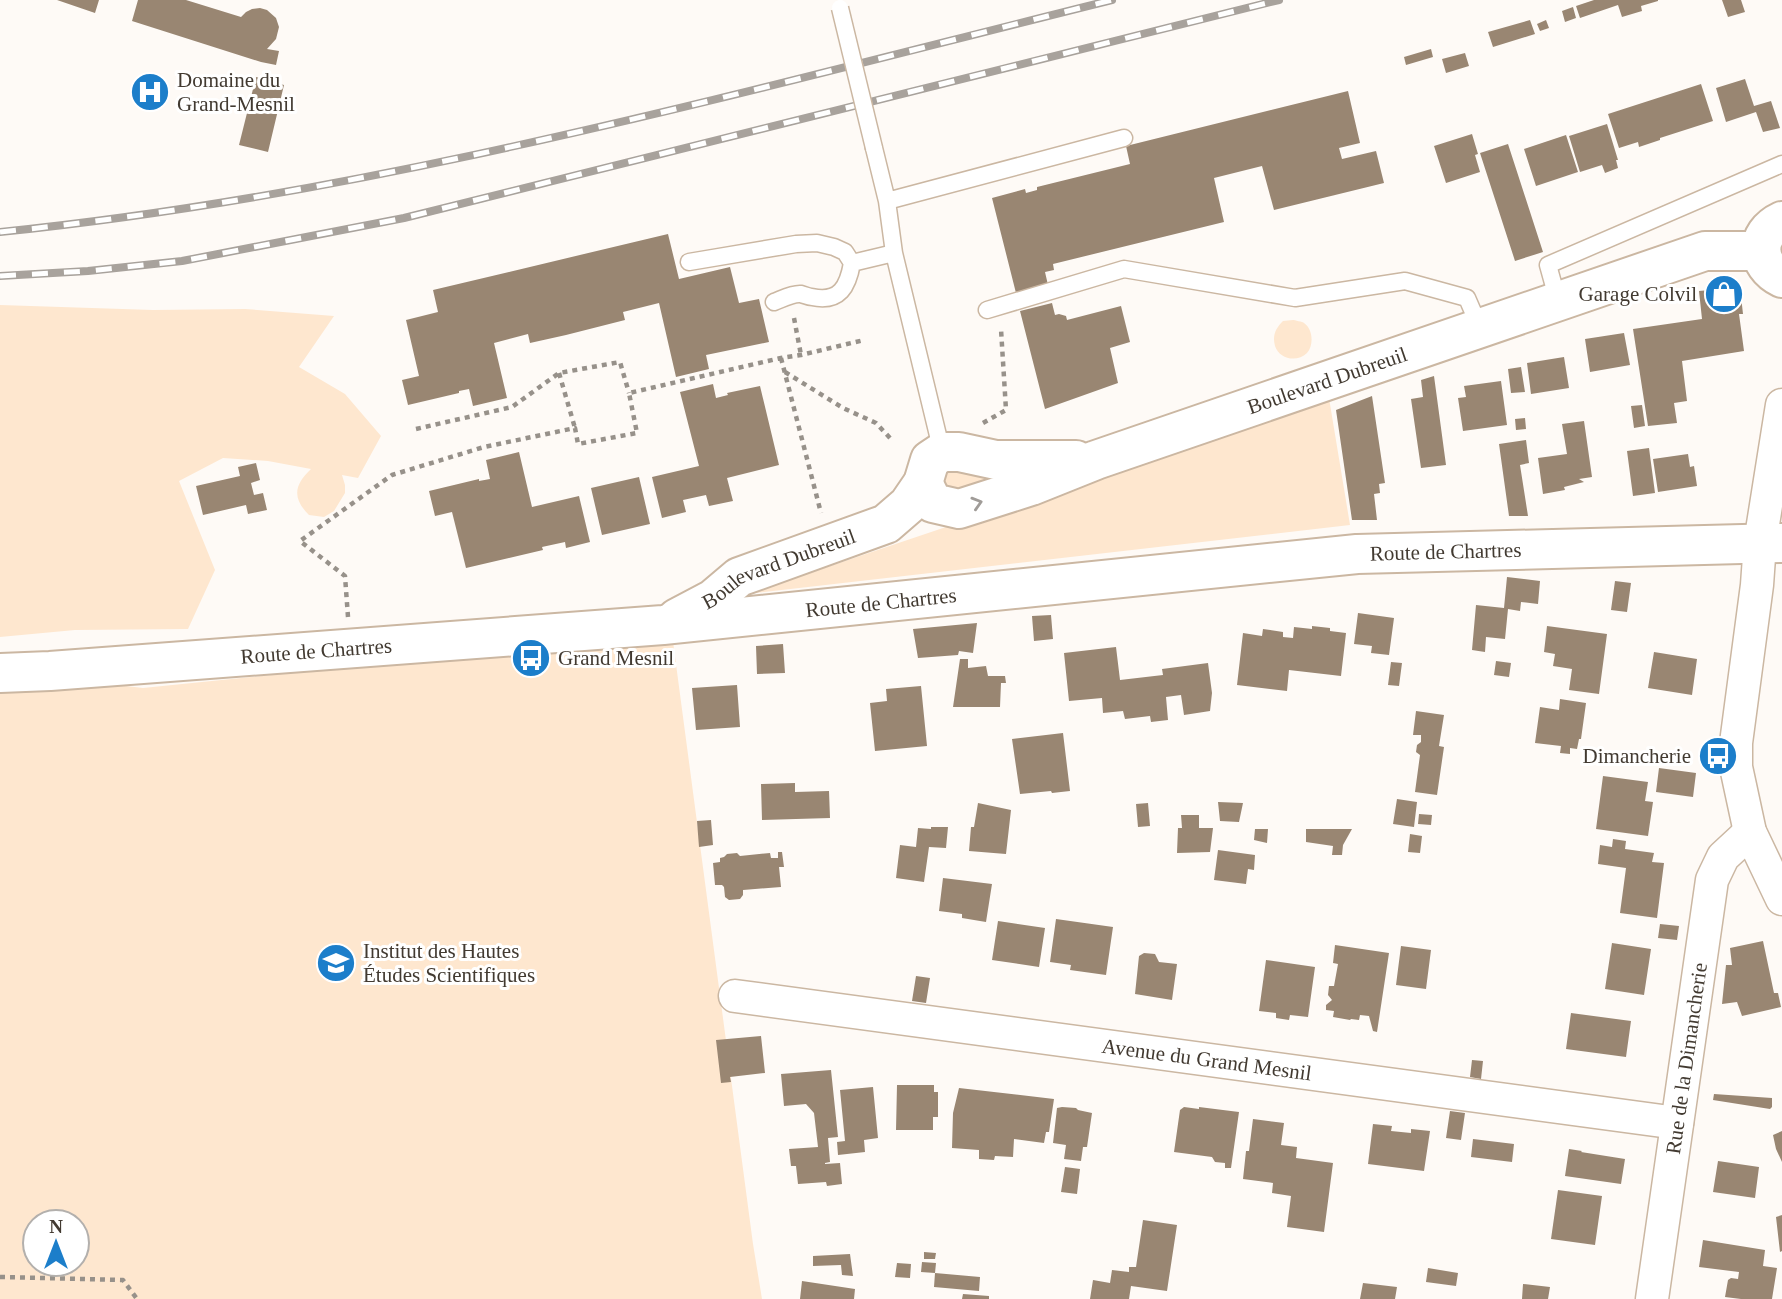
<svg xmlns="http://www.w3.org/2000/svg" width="1782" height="1299" font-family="'Times New Roman',serif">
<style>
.green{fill:#fee7cf;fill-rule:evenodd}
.building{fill:#998672}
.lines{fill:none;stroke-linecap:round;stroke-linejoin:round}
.lane-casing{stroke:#cbb7a2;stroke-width:19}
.street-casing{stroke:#cbb7a2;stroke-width:35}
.secondary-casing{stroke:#cbb7a2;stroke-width:42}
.path{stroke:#97918a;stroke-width:4.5;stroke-dasharray:5 5;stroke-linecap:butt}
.lane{stroke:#fff;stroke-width:16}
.street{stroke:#fff;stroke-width:32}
.secondary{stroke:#fff;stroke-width:38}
.rail-casing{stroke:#a8a29c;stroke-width:8}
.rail{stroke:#fff;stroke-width:5;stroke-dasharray:16;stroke-linecap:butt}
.lane-bridge-casing{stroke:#cbb7a2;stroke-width:19;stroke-linecap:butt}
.lane-bridge{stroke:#fff;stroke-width:16}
.oneway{stroke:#a09c98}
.labels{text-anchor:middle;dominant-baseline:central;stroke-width:6;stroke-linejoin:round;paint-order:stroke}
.poi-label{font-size:21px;fill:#423a31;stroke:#fff;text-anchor:start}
.street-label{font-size:21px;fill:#423a31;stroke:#fff}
</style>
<rect width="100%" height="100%" fill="#fefaf6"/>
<path class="green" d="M0,305L153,310L245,309L334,316L299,367L345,394L381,436L358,478L342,475L345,485V493L334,511L324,517L309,515C292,498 294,485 311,469L268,461L223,458L179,481L215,570L188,629L75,630L0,637Z
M1293,320C1294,320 1303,322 1304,323C1313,329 1314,345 1307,353C1297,363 1279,359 1275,346C1272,335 1276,328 1283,321Z
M1329,398L1350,525L747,594Z
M948,468L999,474L985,484L952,490L946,484L945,475Z
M672,634L753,1244L762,1299H0V671L143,688ZM35,1222H77V1264H35Z"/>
<path class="building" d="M57,0H99L95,13Z
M138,0H186L241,17L246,12L252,9L260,8L267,10L276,18L279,27L276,39L267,49L279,51L276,65L261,62L132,21Z
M1594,0H1658V1L1641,6L1642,11L1622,17L1618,5L1580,18L1576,6Z
M1722,0H1741L1745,12L1728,17Z
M1573,7L1576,18L1565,22L1562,11Z
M1530,20L1535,34L1493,47L1488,32Z
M1546,20L1549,28L1540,31L1537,24Z
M1431,49L1433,57L1406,65L1404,57Z
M1465,53L1469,66L1446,73L1442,59Z
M256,77L284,85L268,152L239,145Z
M1745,79L1754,106L1771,101L1780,128L1763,132L1756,112L1726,122L1716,88Z
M1701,84L1713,121L1660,138V140L1639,147L1638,142L1619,148L1608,114Z
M1348,91L1360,143L1339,148L1342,159L1376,151L1384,183L1274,210L1262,166L1214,178L1224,222L1053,264L1054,270L1045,272L1048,285L1016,293L992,198L1025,189L1026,193L1037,190V187L1130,164L1126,146Z
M1607,124L1618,160H1616L1618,168L1605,173L1602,165L1580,172L1569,136Z
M1472,134L1478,154L1475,155L1480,172L1446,183L1434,146Z
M1566,135L1578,172L1536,186L1524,149Z
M1508,144L1543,252L1515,261L1480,153Z
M668,234L679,279L730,267L739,303L759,299L769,342L706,355L709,369L676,377L659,303L623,312L625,320L566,335L530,343L528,334L494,343L507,398L473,406L469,389L459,391V393L408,405L402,380L419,376L406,320L438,312L433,290Z
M1740,287L1743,314H1739L1744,351L1682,361L1687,401L1674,403L1677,423L1648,426L1633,329L1702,319L1699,291Z
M1052,303L1055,315L1059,314L1066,316L1067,320L1121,306L1130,342L1110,348L1118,383L1045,409L1020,311Z
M1624,333L1630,365L1590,372L1585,339Z
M1564,357L1569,388L1531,394L1527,363Z
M1521,367L1525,392L1511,393L1508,369Z
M1434,376L1446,465L1421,468L1411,399L1423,397L1421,380Z
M1501,381L1507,425L1463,431L1458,398L1466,397L1464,386Z
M713,384L716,398L728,395L727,393L760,386L779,465L727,478L733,501L709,506L706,495L683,500L686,512L662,518L652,477L699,466L680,392Z
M1372,396L1385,483L1379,484L1380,493L1374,494L1377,520H1352L1336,410Z
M1642,405L1645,426L1634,428L1631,406Z
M1525,418L1526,429L1516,430L1515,419Z
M1584,421L1592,477L1579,479L1584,482L1564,487L1565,490L1543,494L1538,458L1567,454L1562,424Z
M1526,440L1529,463L1520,465L1528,516H1509L1499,444Z
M1649,448L1655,493L1633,496L1627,451Z
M519,452L532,507L579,496L590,542L566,548L565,542L542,547L543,550L466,568L452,512L435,516L429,491L479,479V481L490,479L486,460Z
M1688,454L1690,467L1694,466L1697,486L1658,492L1653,459Z
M256,463L260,480L251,483L254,495L263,493L267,510L248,514L246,505L203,515L196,486L240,476L238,467Z
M639,477L650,524L602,535L591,488Z
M1507,577L1540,581L1538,604L1521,602L1520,611L1508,609L1505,639L1486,637L1485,652L1472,650L1476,605L1504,608Z
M1615,581L1631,583L1627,612L1611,610Z
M1358,613L1394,618L1389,655L1371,653L1372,646L1354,644Z
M1051,615L1053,639L1034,641L1032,616Z
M977,623L973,653L959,651L958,655L918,658L913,629Z
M1312,626L1330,628V631L1346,633L1341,676L1289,670L1287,691L1237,685L1243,633L1262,636L1263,629L1283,632V637L1293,638L1294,627L1312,629Z
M1547,626L1607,634L1599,694L1569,690L1572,669L1553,666L1555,654L1544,652Z
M783,644L785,673L757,674L756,646Z
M1116,647L1120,680L1163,675L1162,669L1208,663L1212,693L1210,711L1184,715L1181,695L1166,697L1168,720L1151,722L1150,716L1125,719L1123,711L1103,713L1102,698L1069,701L1064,653Z
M1654,652L1697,659L1692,695L1648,688Z
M960,659H968V668L986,666L988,676H1005L1006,683H1001L1000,707H953Z
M1496,661L1511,663L1509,677L1494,675Z
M1391,662L1402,663L1399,686L1388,685Z
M737,685L740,727L696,730L692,688Z
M921,686L927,746L875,751L870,703L887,701L886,689Z
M1560,699L1586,703L1581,739H1579L1577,749L1570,748V754L1560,753L1561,746L1535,743L1540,707L1559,710Z
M1416,711L1444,715L1439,746L1444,747L1437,795L1415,792L1420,755L1416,752L1417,745L1421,742V735H1413Z
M1063,733L1070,791L1052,793L1051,791L1020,794L1012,739Z
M1659,768L1696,773L1693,797L1656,792Z
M1603,776L1648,782L1645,801L1653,802L1648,836L1596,829Z
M795,783V792L829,791L830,818L762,820L761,784Z
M1397,799L1417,802L1414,827L1393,824Z
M1218,802L1243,803L1239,822L1220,821Z
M978,803L1011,810L1006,854L969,851L971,827H974Z
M1148,803L1150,826L1138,827L1136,804Z
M1419,814L1432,815L1431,825L1418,824Z
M1181,815H1199V828H1213L1210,852L1177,853L1178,828H1182Z
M711,820L713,845L699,847L697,821Z
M931,827H948L946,848L929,847L924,882L896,878L900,845L916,847L918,828L931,829Z
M1255,829H1268L1267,843L1254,840Z
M1306,829H1352L1343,845L1342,855H1332L1333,846L1306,842Z
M1410,834L1422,836L1420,853L1408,852Z
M1613,839L1626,841L1625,849L1654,853L1652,862L1664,863L1657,918L1620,913L1626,868L1598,864L1600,845L1612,847Z
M1218,850L1255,855L1254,870L1248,869L1246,884L1214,880Z
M778,852H782L784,867H779L781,887L743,890V895L740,899L729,900L725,897L724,887L722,885H715L713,863L720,862V858L724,857L727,854L737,853L740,856L770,853L771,858H778Z
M943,878L992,884L986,922L962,918V914L939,911Z
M1056,919L1113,927L1106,975L1070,970L1071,965L1050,962Z
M998,921L1045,928L1039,967L992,960Z
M1660,924L1679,926L1677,940L1658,938Z
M1763,941L1774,993H1778L1781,1007L1742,1016L1737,1002L1722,1004L1726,965H1732L1730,948Z
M1612,943L1651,949L1644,995L1605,989Z
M1335,945L1389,953L1377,1032L1373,1031L1369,1016L1360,1015L1359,1020L1351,1019L1350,1020L1333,1017L1334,1011L1326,1010V1005L1332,1000L1328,995L1329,986H1334L1338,964L1333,963Z
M1401,946L1431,950L1426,989L1396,985Z
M1144,953L1155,954L1159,962L1177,964L1172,1000L1135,994L1139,956Z
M1266,960L1315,967L1308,1017L1290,1015L1289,1020L1276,1018V1013L1259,1011Z
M916,976L930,978L926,1003L912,1001Z
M1571,1013L1631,1021L1626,1057L1566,1049Z
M761,1036L765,1073L730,1077L731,1082L721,1083L716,1040Z
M1472,1060L1483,1061L1481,1079L1470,1077Z
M831,1070L838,1137L828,1138L830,1162L825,1163V1164L840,1163L842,1184L827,1186L826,1182L798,1184L796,1166H791L789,1149L818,1147L814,1113L806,1104L784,1106L781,1074Z
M897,1085H934V1092H938V1117H933V1130H896Z
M873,1087L878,1138L864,1140L865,1152L838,1155L837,1142L845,1141L840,1090Z
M959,1088L1054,1099L1049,1132H1046L1044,1143L1014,1139L1013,1157L995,1156L994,1160L979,1159V1150L952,1148L953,1113Z
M1714,1094L1772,1098V1107L1770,1109L1713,1100Z
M1062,1107L1076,1108L1078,1110L1092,1113L1087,1147H1083L1081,1161L1064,1159L1066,1145L1053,1143L1057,1108Z
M1184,1107L1199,1109V1107L1239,1112L1231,1168H1225V1163L1215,1162L1212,1157L1174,1152L1180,1110Z
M1450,1111L1465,1113L1461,1140L1446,1138Z
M1253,1119L1284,1123L1281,1145L1297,1147L1296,1158L1333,1163L1324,1232L1287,1227L1291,1196L1272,1193L1273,1183L1243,1179L1246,1151H1249Z
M1373,1124L1392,1126L1391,1131L1411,1133V1129L1430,1131L1424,1171L1368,1164Z
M1782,1131V1162L1776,1149L1773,1135Z
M1473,1139L1514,1144L1512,1162L1471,1157Z
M1569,1149L1582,1151L1581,1152L1625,1159L1621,1184L1565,1176Z
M1718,1161L1759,1167L1755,1198L1713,1192Z
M1065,1167L1080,1169L1077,1194L1061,1192Z
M1558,1190L1602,1196L1595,1245L1551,1239Z
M1782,1215V1251L1780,1252L1776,1217Z
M1143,1220L1177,1225L1167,1291L1131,1286L1129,1299H1090L1093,1280L1110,1283L1112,1270L1129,1272V1267H1136Z
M1703,1240L1765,1250L1763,1266L1777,1268L1772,1299H1741L1725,1297L1728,1280L1731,1278L1738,1279L1739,1272L1699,1267Z
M924,1252L936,1253L935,1259H924Z
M850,1254L853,1276L842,1275L841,1265L813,1266V1256Z
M922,1262L936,1263L935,1273L921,1272Z
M897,1263L911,1264L910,1278L895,1277Z
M1428,1268L1458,1273L1456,1286L1426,1282Z
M935,1273L980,1277L979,1291L934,1287Z
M802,1281L855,1289L854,1299H800Z
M1363,1283L1397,1287L1395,1299H1360Z
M1523,1284L1550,1287L1548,1299H1522Z
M963,1294L989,1296V1299H962Z"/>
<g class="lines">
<g class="lane-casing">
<path id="lane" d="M874,148L887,201L894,253L942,452
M887,201L1124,138
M689,262L796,244L817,243L834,247L845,252L852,263
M1558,301L1548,265L1782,164
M774,302C782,299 793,293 801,294C805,295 808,297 812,297C840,303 848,286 852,263L894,253
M987,310L1124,269L1295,298L1405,281L1467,298L1480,328"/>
</g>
<g class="street-casing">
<g id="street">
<path d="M1782,405L1760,543L1757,585L1736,743V767L1750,832L1782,899"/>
<path id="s1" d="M735,996L1677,1123"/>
<path id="s2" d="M1652,1299L1712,880L1723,857L1750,832"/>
</g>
</g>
<g class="secondary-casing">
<g id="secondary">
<path d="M1782,221C1754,234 1755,265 1782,278"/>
<path id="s3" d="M923,483L933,503L959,509L1031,486L1096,460L1705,251H1761"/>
<path id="s4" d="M677,618L713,599L739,577L886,524L908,505L923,483L930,460L942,452H959L996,460H1076"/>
<path id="s5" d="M0,673L50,671L663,625L1357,554L1782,543"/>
</g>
</g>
<path class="path" d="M794,318L801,355
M781,358L821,513
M785,372L843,408L876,423L890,438
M559,373L575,428
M983,423L1006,410L1001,329
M416,429L512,407L559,373L620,362L629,393
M348,617L345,576L300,541L392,475L484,447L575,428L578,444L637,433L629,393L781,358L801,355L864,340
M0,1277L123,1280L137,1299"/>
<use href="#lane" class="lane"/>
<use href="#street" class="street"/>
<use href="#secondary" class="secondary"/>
<g class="rail-casing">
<path id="rail" d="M0,232C378,194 745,91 1112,0
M0,276L88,271L182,261L404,218L1279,0"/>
</g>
<use href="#rail" class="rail"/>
<g class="lane-bridge-casing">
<path id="lane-bridge" d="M840,8L874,148"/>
</g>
<use href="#lane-bridge" class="lane-bridge"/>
</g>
<defs><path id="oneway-chevron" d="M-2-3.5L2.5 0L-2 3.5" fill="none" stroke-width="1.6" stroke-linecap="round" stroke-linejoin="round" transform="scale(1.75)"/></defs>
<use class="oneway" href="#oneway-chevron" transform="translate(977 503) rotate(-17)"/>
<defs>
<g id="hospital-disc" transform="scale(2.0125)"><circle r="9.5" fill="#1c7eca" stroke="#fff"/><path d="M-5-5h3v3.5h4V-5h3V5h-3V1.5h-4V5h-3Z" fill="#fff"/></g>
<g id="shop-disc" transform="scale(2.0125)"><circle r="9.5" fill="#1c7eca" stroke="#fff"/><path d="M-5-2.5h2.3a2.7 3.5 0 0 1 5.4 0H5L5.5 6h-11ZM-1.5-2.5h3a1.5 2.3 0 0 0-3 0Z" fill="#fff"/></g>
<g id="bus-disc" transform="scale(2.0125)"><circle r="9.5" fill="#1c7eca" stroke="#fff"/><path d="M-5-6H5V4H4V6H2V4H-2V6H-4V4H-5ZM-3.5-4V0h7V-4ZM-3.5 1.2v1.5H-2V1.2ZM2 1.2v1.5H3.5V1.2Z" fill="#fff"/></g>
<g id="university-disc" transform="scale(2.0125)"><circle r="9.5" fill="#1c7eca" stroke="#fff"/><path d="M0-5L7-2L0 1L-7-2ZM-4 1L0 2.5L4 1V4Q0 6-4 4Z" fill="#fff"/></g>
</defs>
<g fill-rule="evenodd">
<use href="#hospital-disc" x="150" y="92"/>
<use href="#shop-disc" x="1724" y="294"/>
<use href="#bus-disc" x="531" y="658"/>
<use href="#bus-disc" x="1718" y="756"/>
<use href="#university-disc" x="336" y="963"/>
</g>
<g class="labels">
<g class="poi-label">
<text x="177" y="80">Domaine du<tspan x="177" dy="24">Grand-Mesnil</tspan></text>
<text x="1697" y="294" text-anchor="end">Garage Colvil</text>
<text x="558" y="658">Grand Mesnil</text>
<text x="1691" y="756" text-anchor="end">Dimancherie</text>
<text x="363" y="951">Institut des Hautes<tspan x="363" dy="24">Études Scientifiques</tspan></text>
</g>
<g class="street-label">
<text stroke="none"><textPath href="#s3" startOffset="439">Boulevard Dubreuil</textPath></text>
<text stroke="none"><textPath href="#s5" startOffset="1451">Route de Chartres</textPath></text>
<text stroke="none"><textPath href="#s4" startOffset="114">Boulevard Dubreuil</textPath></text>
<text stroke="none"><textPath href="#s5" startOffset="884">Route de Chartres</textPath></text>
<text stroke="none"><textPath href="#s5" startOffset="317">Route de Chartres</textPath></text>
<text stroke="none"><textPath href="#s1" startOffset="476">Avenue du Grand Mesnil</textPath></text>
<text stroke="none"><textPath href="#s2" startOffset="243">Rue de la Dimancherie</textPath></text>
</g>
</g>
<g transform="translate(56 1243)"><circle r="33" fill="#ffffff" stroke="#b3b0ad" stroke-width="2"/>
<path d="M0-5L12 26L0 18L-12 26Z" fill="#1c7eca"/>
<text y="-10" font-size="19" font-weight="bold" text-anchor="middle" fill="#423a31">N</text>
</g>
</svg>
